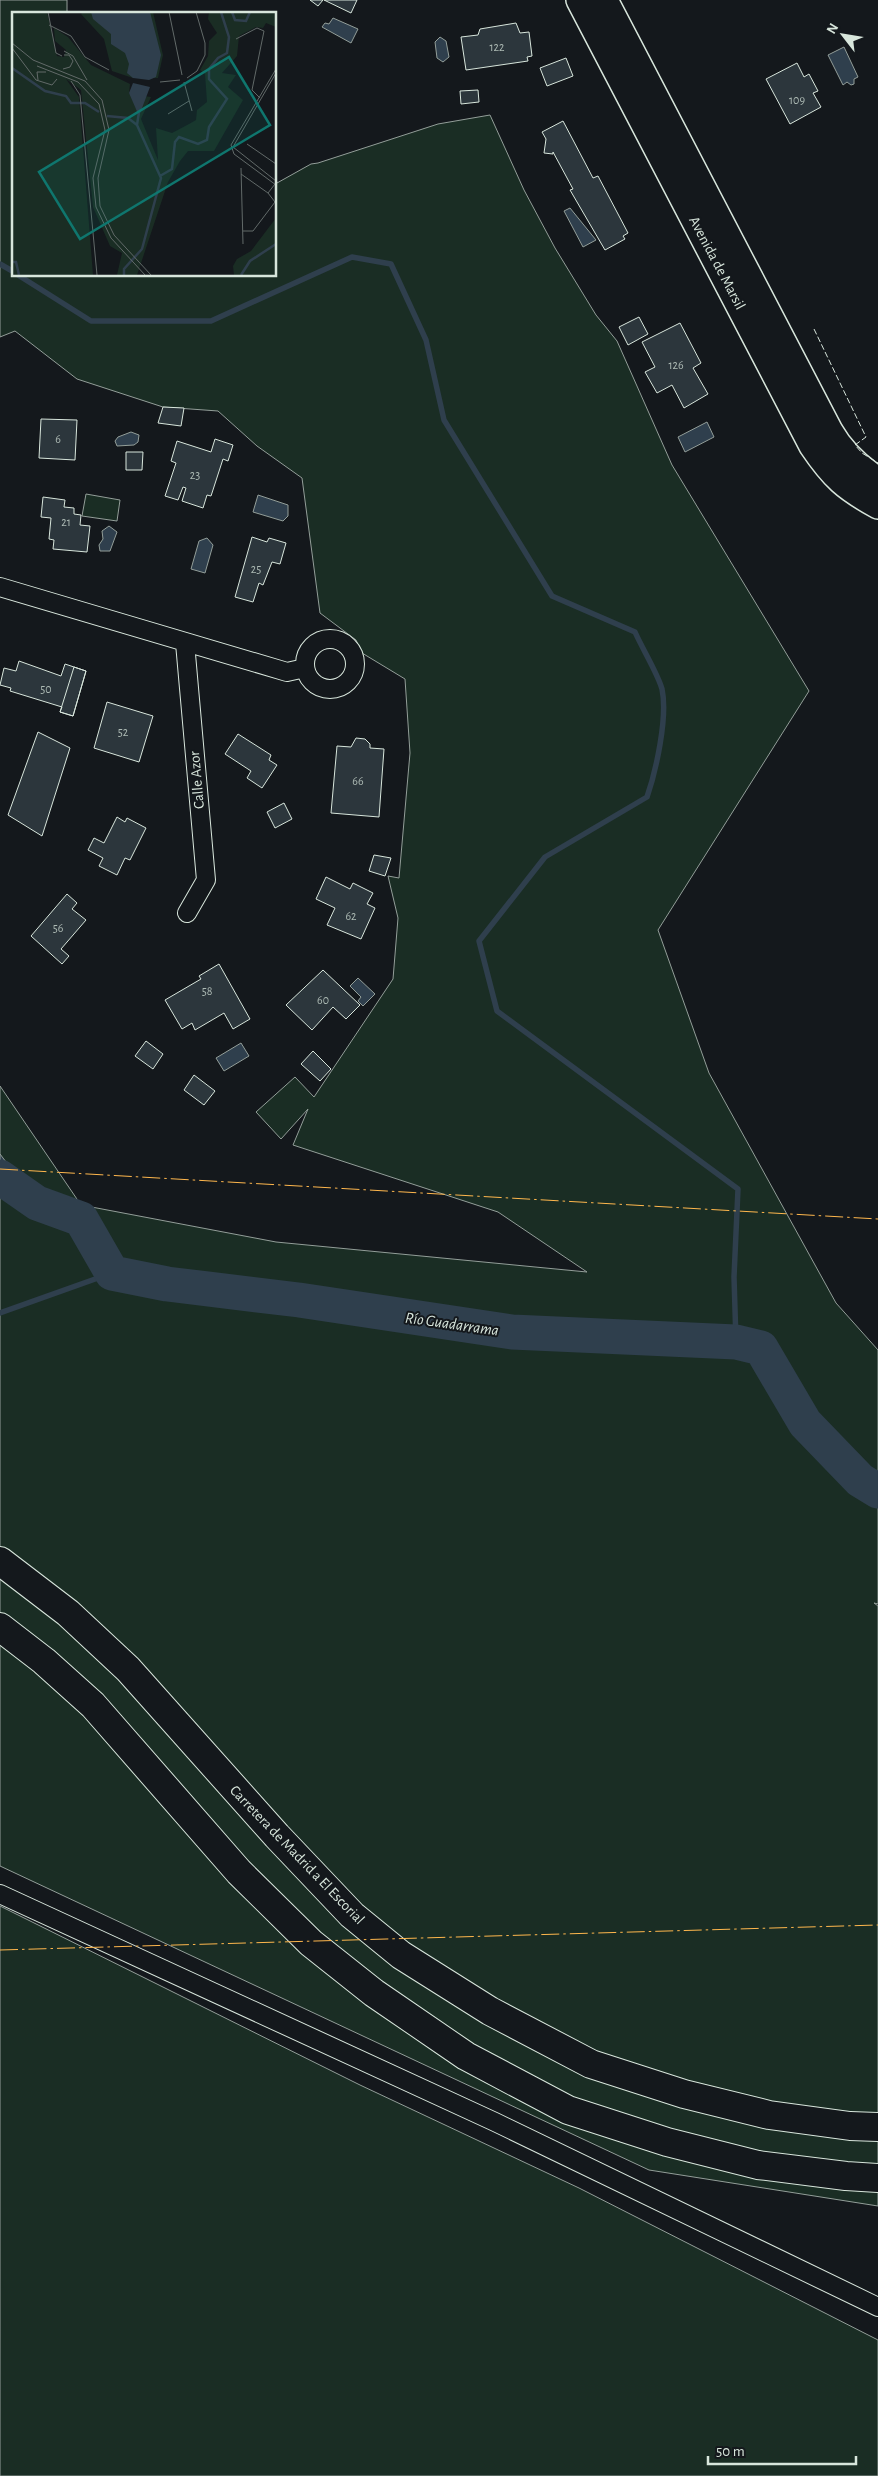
<svg xmlns="http://www.w3.org/2000/svg" width="878" height="2476" font-family="'Alegreya Sans',sans-serif">
<style>
.green{fill:#1a2d24;stroke:#939e99}
.water{fill:#2f3f4d;stroke:#939e99}
.lines{fill:none;stroke-linecap:round;stroke-linejoin:round}
.stream{stroke:#2f3f4d;stroke-width:5.5}
.river{stroke:#2f3f4d;stroke-width:35}
.building{fill:#2c363c;stroke:#d8e6dc}
.street-casing{stroke:#d8e6dc;stroke-width:20}
.secondary-casing{stroke:#d8e6dc;stroke-width:28}
.highway-casing{stroke:#d8e6dc;stroke-width:30}
.street{stroke:#14181c;stroke-width:18}
.secondary{stroke:#14181c;stroke-width:25}
.highway{stroke:#14181c;stroke-width:28}
.fence{stroke:#d8e6dc;stroke-width:1;stroke-dasharray:6 2.5;stroke-linecap:butt}
.power{stroke:#ffb74d;stroke-width:1;stroke-dasharray:18 4 2.5 4;stroke-linecap:butt}
.labels{text-anchor:middle;dominant-baseline:central;stroke-width:4;stroke-linejoin:round;paint-order:stroke}
.number-label{font-size:12px;fill:#adbab4}
.street-label{font-size:15px;fill:#d8e6dc;stroke:#14181c}
.water-label{font-size:16px;font-style:italic;fill:#d8e6dc;stroke:#14181c}
.inset-river{fill:none;stroke:#2f3f4d;stroke-width:2.5}
.inset-road{fill:none;stroke:#626a69;stroke-width:1}
.view{fill:#0f766e;fill-opacity:0.15;stroke:#0f766e;stroke-width:2.5}
.inset-edge{fill:none;stroke:#d8e6dc;stroke-width:2.5}
</style>
<rect width="100%" height="100%" fill="#14181c"/>
<path class="green" d="M0,0H67V14H14V275H275V175L277,183L311,164L318,163L438,124L490,115L524,190L555,248L596,315L617,341L672,465L809,691L658,930L709,1073L836,1303L878,1350V1604L874,1603L878,1606V2206L649,2170L0,1866V1086L81,1205L276,1242L587,1272L498,1212L293,1145L308,1109L281,1139L256,1112L295,1077L314,1097L393,979L398,918L388,876L399,878L410,753L405,679L362,653L356,640L320,613L302,478L257,446L218,411L163,407L77,379L15,331L0,337Z
M86,494L120,500L117,521L82,516Z
M0,1906L360,2085L579,2188L878,2340V2476H0Z"/>
<path class="water" d="M333,18L358,29L351,43L322,27L325,23L329,24Z
M440,37L446,41L449,57L443,62L437,58L435,42Z
M844,47L858,77L854,79V84L851,85L847,82L843,85L828,55Z
M570,208L596,240L583,247L564,211Z
M707,422L714,437L685,452L678,437Z
M131,432L139,435L138,442L134,445L117,446L115,441L118,437Z
M258,495L288,505V516L283,521L253,512Z
M109,526L117,532L110,551H100L99,545L103,539L102,531Z
M207,538L213,545L205,573L191,569L199,541Z
M358,978L375,994L363,1006L358,1001L361,997L350,986Z
M241,1043L249,1056L224,1071L216,1058Z
M0,1154L37,1203L0,1190Z"/>
<g class="lines">
<path class="stream" d="M0,264L14,272
M18,275L91,321H211L352,257L391,264L426,340L444,420L552,596L635,632C642,648 658,674 662,689C668,717 656,771 647,797L545,857L479,941L497,1011L738,1189L734,1277L736,1342
M0,1313L112,1273"/>
<path class="river" d="M0,1177L37,1203L81,1219L112,1273L167,1284L299,1300L512,1332L736,1342L761,1348L805,1423L860,1480L878,1491"/>
</g>
<path class="building" d="M310,0H323L318,6Z
M324,0H357L351,13Z
M516,23L520,33L529,32L532,56L527,57L528,61L466,70L461,37L478,35L480,29Z
M566,58L573,76L547,86L540,68Z
M797,63L804,77L809,74L818,91L813,93L821,107L790,124L766,79Z
M478,90L479,102L461,104L460,91Z
M563,121L593,178L598,176L628,233L623,236L625,239L605,250L570,190L573,189L553,152V154L544,153L546,139L542,132Z
M639,317L648,334L628,345L619,327Z
M680,323L701,363L693,368L708,394L684,408L672,385L657,393L645,372L655,367L642,342Z
M163,407L184,408L181,426L158,423Z
M41,419L77,420L75,460L39,458Z
M215,439L233,445L228,461L223,459L211,496L207,495L203,508L182,501L186,488L183,487L178,500L165,496L176,463L171,461L177,441L211,452Z
M126,452H143L142,470H126Z
M43,497L65,500L64,507L74,508V514L81,515L80,525L90,526L87,552L53,549L54,540L49,539L51,518L41,517Z
M252,537L267,542L269,538L286,543L280,564L272,562L263,585L259,583L253,602L235,597Z
M19,661L61,676L65,664L86,671L73,716L60,712L62,707L10,691L11,688L0,685L4,668L16,671Z
M74,667L86,671L73,716L60,712Z
M107,702L153,716L139,762L94,748Z
M38,732L70,748L42,836L8,815Z
M238,734L271,755L269,760L277,765L262,788L247,778L251,771L225,754Z
M356,738L365,739L370,744V748L384,749L379,817L331,813L337,746L351,747Z
M284,803L292,819L275,828L267,812Z
M117,817L125,822L127,818L146,828L130,860L125,858L117,875L99,866L103,858L88,850L94,838L104,843Z
M374,855L391,858L385,876L369,871Z
M326,877L350,889L353,883L373,893L367,904L375,908L361,939L327,925L335,908L316,899Z
M67,894L77,903L72,909L86,920L61,949L69,956L62,964L31,936Z
M219,964L250,1019L233,1029L224,1013L195,1030L192,1023L182,1029L165,1000L201,979L199,976Z
M323,970L360,1005L346,1019L333,1007L312,1030L286,1005Z
M146,1041L163,1054L153,1069L135,1056Z
M313,1051L331,1069L320,1081L301,1064Z
M194,1075L215,1091L204,1105L184,1090Z"/>
<g class="lines">
<g class="street-casing">
<path id="street" d="M0,587L287,672L305,668
M305 664a25 25 0 1 1 50 0a25 25 0 1 1-50 0Z
M185,643L206,880L187,913
M0,1894L495,2122L878,2307"/>
</g>
<g class="secondary-casing">
<path id="secondary" d="M579,0L812,446C833,477 845,488 878,506
M605,0L830,431C842,452 858,467 878,480"/>
</g>
<g class="highway-casing">
<path id="highway" d="M0,1561L68,1613L128,1669L277,1836L352,1915L401,1955L490,2011L591,2064L684,2094L769,2115L850,2126L878,2127
M0,1627L44,1661L93,1705L239,1872L311,1943L374,1993L466,2056L568,2110L667,2142L758,2165L846,2176L878,2178"/>
</g>
<use href="#street" class="street"/>
<use href="#secondary" class="secondary"/>
<use href="#highway" class="highway"/>
<path class="fence" d="M814,329L866,437L855,445L862,453L878,463"/>
<path class="power" d="M0,1169L878,1219
M0,1950L878,1925"/>
</g>
<g class="labels">
<g class="number-label">
<text x="497" y="47">122</text>
<text x="797" y="100">109</text>
<text x="676" y="365">126</text>
<text x="58" y="439">6</text>
<text x="195" y="475">23</text>
<text x="66" y="522">21</text>
<text x="256" y="569">25</text>
<text x="46" y="689">50</text>
<text x="123" y="732">52</text>
<text x="358" y="781">66</text>
<text x="351" y="916">62</text>
<text x="58" y="928">56</text>
<text x="207" y="991">58</text>
<text x="323" y="1000">60</text>
</g>
<g class="street-label">
<text transform="translate(717 263) rotate(62)">Avenida de Marsil</text>
<text transform="translate(197 780) rotate(-95)">Calle Azor</text>
<text transform="translate(297 1855) rotate(46)">Carretera de Madrid a El Escorial</text>
</g>
<g class="water-label">
<text transform="translate(452 1324) rotate(8)">Río Guadarrama</text>
</g>
</g>
<g transform="translate(12 12)">
<rect width="264" height="264" fill="#14181c"/>
<path d="M0,0H35L45,44L52,45L54,38L43,29L42,16L56,25L79,53L118,72L117,82L139,85L129,107L146,148L144,116L160,121L177,112L184,108L185,98L195,90L193,62L188,58L196,44L197,29L205,21L196,7L197,0H264V15L254,11L251,16L244,15L227,24L225,44L210,61L224,63L216,75L231,88L202,139H176L168,149L156,170L125,263H105L110,241L98,234L81,195L69,78L54,67L67,85L81,263H0ZM71,0H141L151,43L146,66H121L100,59L92,27L69,2ZM264,206V263H222L221,254L225,247L239,239Z" fill="#1a2d24"/>
<path d="M79,0H138L149,43L144,65L137,68L121,66L115,61L117,52L113,41L99,32V22L81,7ZM121,71L138,75L127,104L117,81Z" fill="#2f3f4d"/>
<path class="inset-river" d="M220,0L223,8L234,9L238,0M0,56L33,79L54,84L59,91H73L87,100M95,104L116,106L125,113M148,164L160,157L163,130L167,125L186,132L195,128L197,115L215,87L197,67V57L206,46L215,41L217,25L209,0M0,250H4L7,263M112,263V257L130,237L149,166L125,113L127,100M229,263L238,249L264,232"/>
<path class="inset-road" d="M36,0L44,41L50,44M157,0L170,63M37,13L59,24L73,45L97,58M224,27L245,16L252,19L240,78L248,86M0,31L21,48L73,69L90,88L97,118L86,166L88,194L102,223L139,263M0,36L24,68L40,73L45,67M52,39L61,44L75,68M25,54L66,70L87,92L93,118L81,166L84,195L99,226L133,263M51,57L58,55L61,49L57,43H52M264,57L219,133L222,142L264,173M264,61L221,135L264,169M175,66L185,59L193,43V31L184,0M26,68L25,60H34M59,69L68,83L85,263M148,70L168,68M172,70L180,99M156,102L177,89M235,132L264,152M229,156L231,232M229,162L256,181L263,172M231,219H241L263,190L256,181"/>
<path class="view" d="M217,45L258,113L68,227L27,160Z"/>
<rect width="264" height="264" class="inset-edge"/>
</g>
<g transform="translate(843 35) rotate(301)" stroke="#14181c" stroke-width="4" paint-order="stroke">
<path d="M0-4L9 19L0 12L-9 19Z" fill="#d8e6dc"/>
<text y="-8" font-size="14" font-weight="bold" text-anchor="middle" fill="#d8e6dc">N</text>
</g>
<path d="M708 2456v8h148v-8" fill="none" stroke="#d8e6dc" stroke-width="2.5"/>
<text x="716" y="2456" font-size="15" fill="#d8e6dc" stroke="#14181c" stroke-width="4" paint-order="stroke">50 m</text>
</svg>
